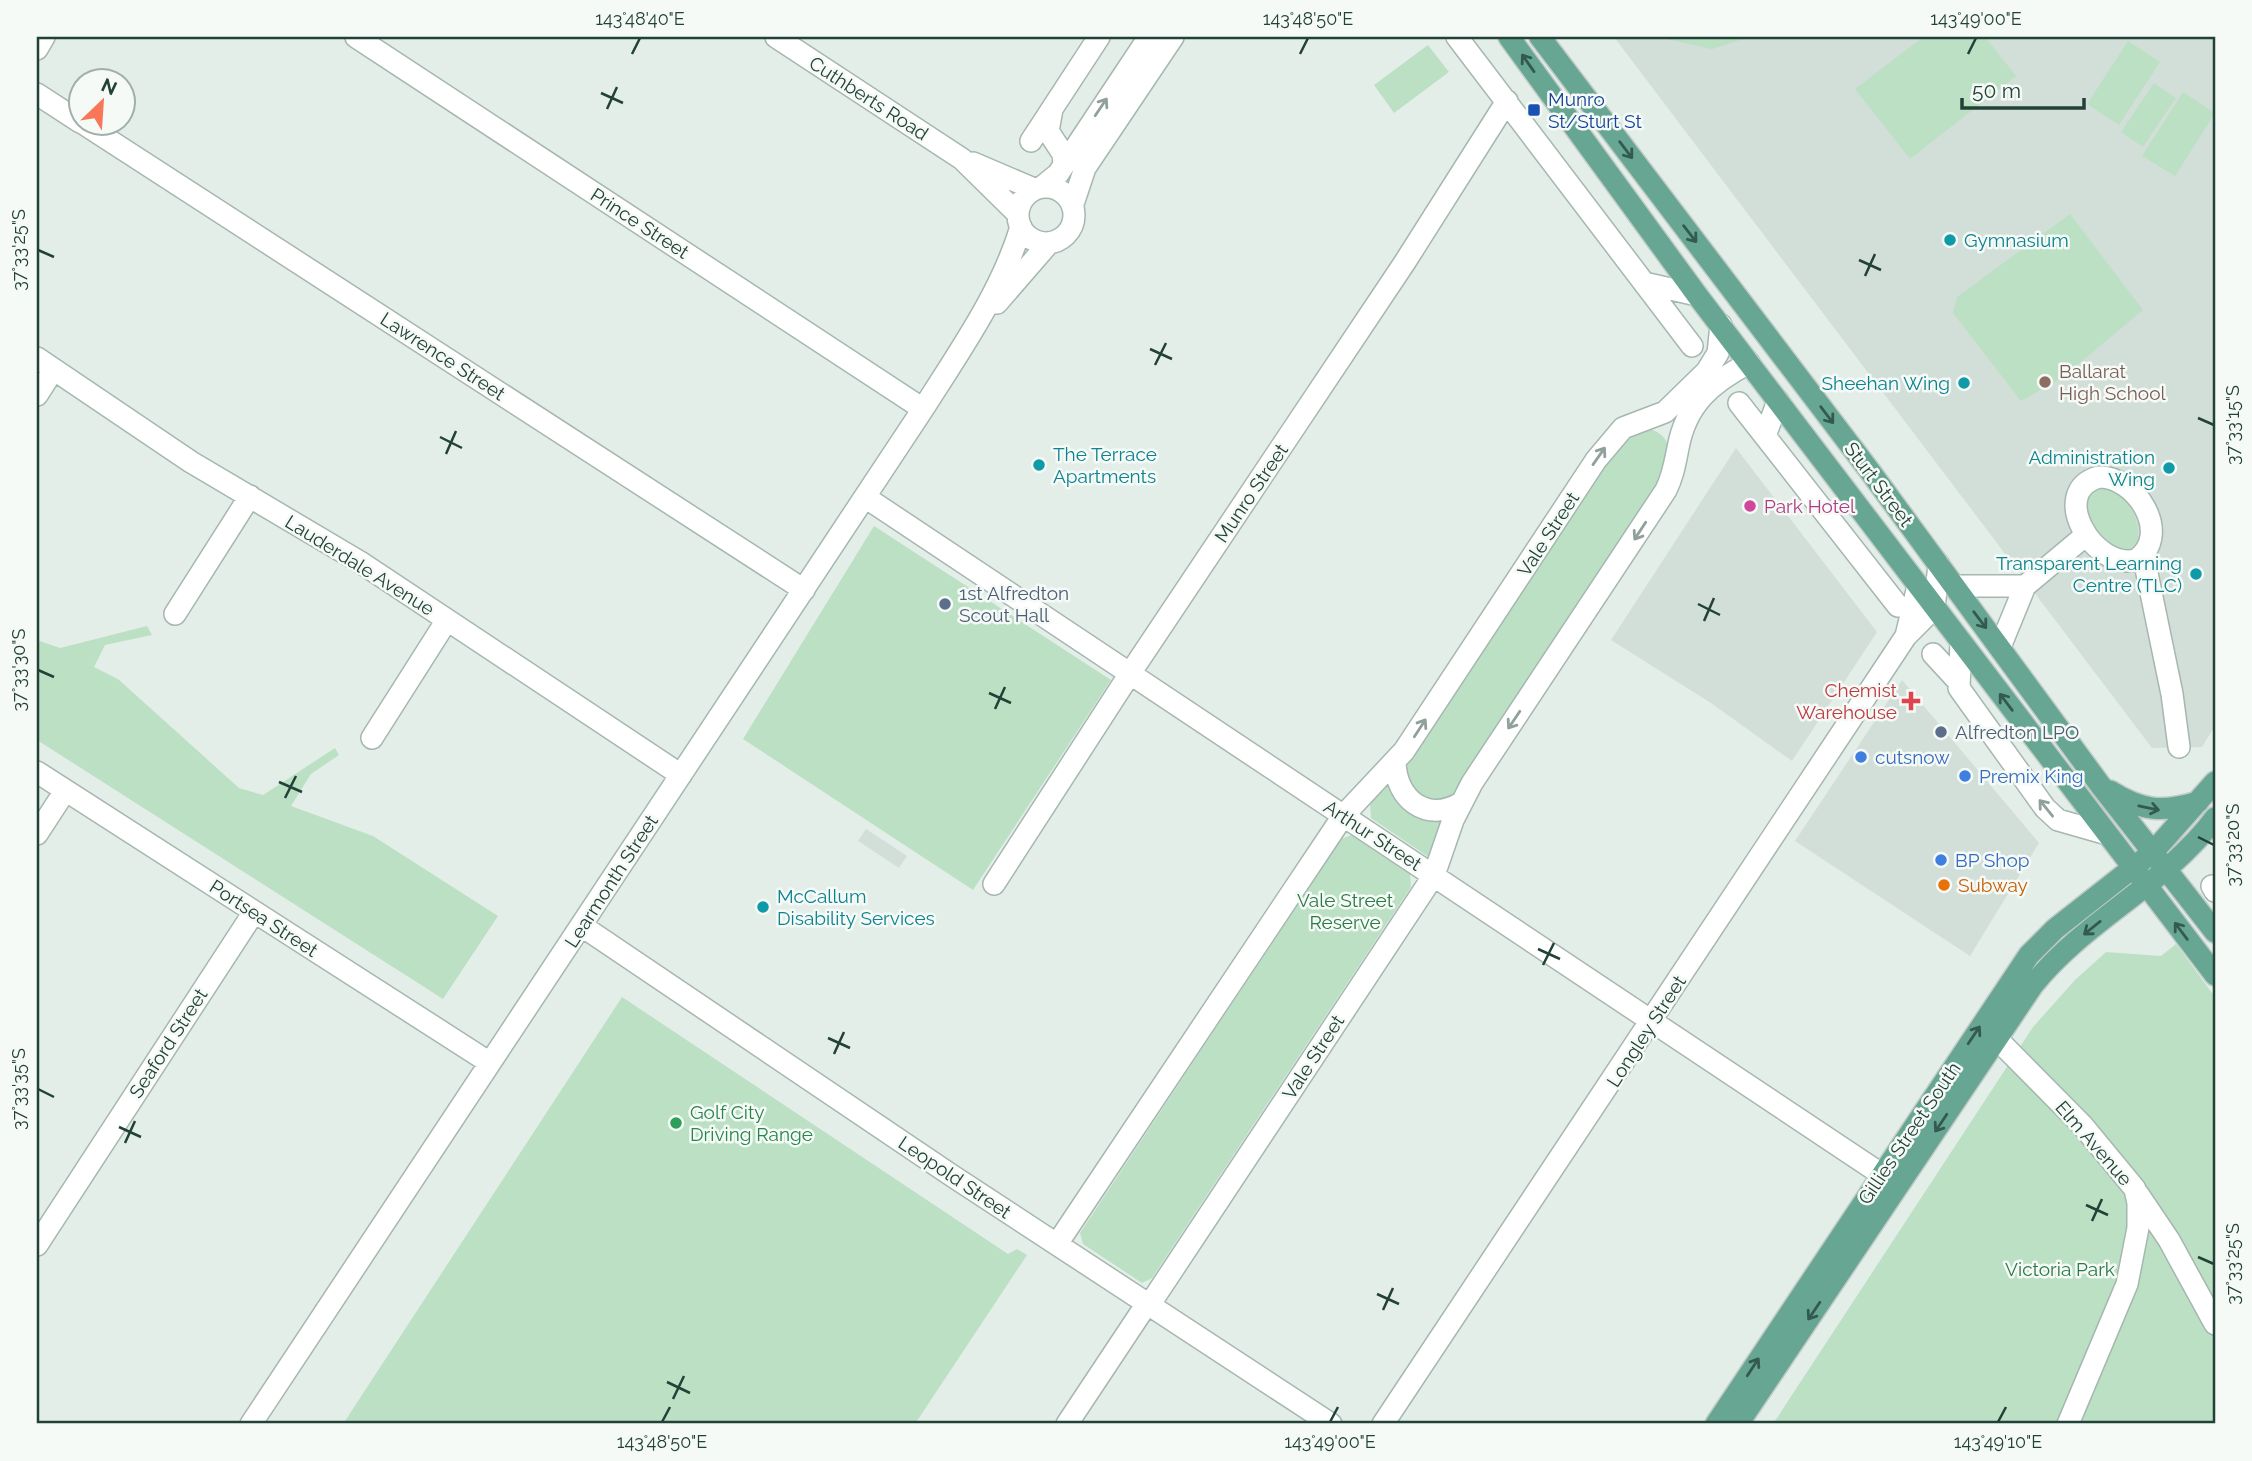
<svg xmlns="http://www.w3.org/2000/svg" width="2252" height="1461" font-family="Raleway,sans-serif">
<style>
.built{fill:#d2ded8}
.green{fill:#bce0c4}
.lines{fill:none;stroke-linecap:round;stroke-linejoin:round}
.minor-casing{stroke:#a6b7b0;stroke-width:24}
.major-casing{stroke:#c1cac7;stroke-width:24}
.minor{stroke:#fff;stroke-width:21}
.major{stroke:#67a692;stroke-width:21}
.oneway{stroke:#335a4e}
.oneway2{stroke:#90a09b}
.ticks{fill:none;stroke:#224137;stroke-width:2.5}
.transit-dot{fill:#1a4fb4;stroke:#f5faf7;stroke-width:2.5}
.culture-dot{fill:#0f9aa8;stroke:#f5faf7;stroke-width:2.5}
.education-dot{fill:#8d6e63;stroke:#f5faf7;stroke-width:2.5}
.hotel-dot{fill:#d1479c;stroke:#f5faf7;stroke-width:2.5}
.service-dot{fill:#5c6f8a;stroke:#f5faf7;stroke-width:2.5}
.health-dot{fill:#e0444e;stroke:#f5faf7;stroke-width:2.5}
.shop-dot{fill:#3f7fe0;stroke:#f5faf7;stroke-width:2.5}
.food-dot{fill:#e8710a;stroke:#f5faf7;stroke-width:2.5}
.leisure-dot{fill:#2e9e5b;stroke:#f5faf7;stroke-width:2.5}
.labels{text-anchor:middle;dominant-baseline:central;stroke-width:5;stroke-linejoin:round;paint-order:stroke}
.street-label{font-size:19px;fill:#224137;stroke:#f5faf7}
.transit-label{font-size:19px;fill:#164399;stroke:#f5faf7;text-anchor:start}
.culture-label{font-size:19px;fill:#0d838f;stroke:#f5faf7;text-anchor:start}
.education-label{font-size:19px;fill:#785e54;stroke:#f5faf7;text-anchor:start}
.hotel-label{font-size:19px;fill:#b23c85;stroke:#f5faf7;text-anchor:start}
.service-label{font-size:19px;fill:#4e5e75;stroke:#f5faf7;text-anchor:start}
.health-label{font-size:19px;fill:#be3a42;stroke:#f5faf7;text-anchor:end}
.shop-label{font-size:19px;fill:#366cbe;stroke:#f5faf7;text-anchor:start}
.food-label{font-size:19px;fill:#c56008;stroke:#f5faf7;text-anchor:start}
.park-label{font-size:19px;fill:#2a7a45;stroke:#f5faf7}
.leisure-label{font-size:19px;fill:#27864d;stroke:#f5faf7;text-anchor:start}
.neatline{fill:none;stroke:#224137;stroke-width:2.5}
.ticks-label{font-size:18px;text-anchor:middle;fill:#224137}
</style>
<rect width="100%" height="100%" fill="#e4eee9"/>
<path class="built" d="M1614,37H2215V726L2202,747L2152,748Z
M1736,448L1877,632L1792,761L1711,703L1611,640Z
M1902,680L2039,843L1970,956L1795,841Z
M866,829L907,856L899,868L858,841Z"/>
<path class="green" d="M1658,37H1749L1712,49Z
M1923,37H1985L2016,76L1910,159L1855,89Z
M2128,41L2160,62L2119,125L2087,104Z
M1428,45L1449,72L1394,113L1374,85Z
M2154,83L2176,98L2143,147L2121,132Z
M2183,92L2215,113L2175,176L2142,156Z
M2070,214L2143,310L2063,377L2021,401L1953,313L1957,297Z
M1650,429C1671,436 1670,450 1669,469L1462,788L1448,801L1423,800L1406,781L1405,764L1622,439Z
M2108,485C2127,501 2139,513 2138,539L2129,551L2106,547L2084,519L2087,490Z
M874,526L1111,680L973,890L743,739Z
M147,626L152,635L105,645L94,667L118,679L239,788L263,795L335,748L339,755L311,774L291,806L373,836L498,916L443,999L37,740V640L60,648Z
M1388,781L1445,818L1430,858L1371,818L1370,802Z
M1354,834L1410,873L1411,887L1152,1278L1142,1283L1083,1244L1080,1233L1341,839Z
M2176,944L2215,997V1424H1773L2033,1027L2075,980L2106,952L2161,956Z
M622,997L1008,1254L1017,1249L1027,1255L915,1424H343Z"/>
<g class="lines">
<g class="minor-casing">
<path id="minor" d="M356,37L923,409
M776,37L962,159L1018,214
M1457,37L1692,346
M37,49L44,37
M37,94L80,122
M1052,109L1048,131L1063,154L1064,165
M81,122L804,590
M1031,141L1099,37
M973,163L1034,189
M1018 215a28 28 0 1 1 56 0a28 28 0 1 1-56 0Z
M1042,187L1058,174L1149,37
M1073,204L1085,168L1173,37
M1644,283L1697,295
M997,303L1049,243
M37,358L191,462L360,562L681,775
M37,395L53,370
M1739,403L1898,606
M1765,436L1778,401
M2099,477C2136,476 2173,535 2136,560C2094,571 2047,491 2099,477Z
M865,497L1881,1174
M2143,554L2172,694L2179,747
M1955,586H2025
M175,614L250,496
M1906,636L1918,586
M1961,642L1959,688L2045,808L2058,820L2107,834
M2000,647L2025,586L2086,535
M1933,654L1957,680
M372,738L447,620
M1395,762C1396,799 1426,823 1461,803
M37,772L490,1063
M37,834L65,791
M994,884L1131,672L1405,262L1507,101
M2212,886L2215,891
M582,926L951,1175L1331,1424
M1997,1039L2083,1126L2135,1189L2138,1203V1228L2127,1284L2068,1424
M2138,1194L2169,1240L2215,1324
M1057,1244L1343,816L1404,751L1596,460L1623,428L1665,412L1707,371L1718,353L1721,325
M37,1245L254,912
M1150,1304L1434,875L1453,820L1472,783L1666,490C1673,476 1675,463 1678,448C1686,404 1711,383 1749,363
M251,1424L923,409C959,352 1001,293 1021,227
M1067,1424L1148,1302
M1383,1424L1906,636L1934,608L1939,565"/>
</g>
<g class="major-casing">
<path id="major" d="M1509,37L1697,295L2215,975
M1540,37L1869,470L2101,786L2215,932
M2110,791C2142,811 2162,813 2198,802
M1716,1424L2029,955L2055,929L2153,852L2215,782
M1738,1424L2033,985C2085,920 2165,885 2215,818"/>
</g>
<use href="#minor" class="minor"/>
<use href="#major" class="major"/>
</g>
<defs><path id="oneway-shaft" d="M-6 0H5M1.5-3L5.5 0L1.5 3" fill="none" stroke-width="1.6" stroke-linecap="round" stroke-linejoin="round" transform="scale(1.75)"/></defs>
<g class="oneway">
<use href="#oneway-shaft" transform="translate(1528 63) rotate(-125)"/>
<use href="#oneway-shaft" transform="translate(1626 150) rotate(53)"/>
<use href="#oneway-shaft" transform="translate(1690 234) rotate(52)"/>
<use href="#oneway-shaft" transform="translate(1827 415) rotate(53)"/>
<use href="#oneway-shaft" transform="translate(1980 620) rotate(53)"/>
<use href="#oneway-shaft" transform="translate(2006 702) rotate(-127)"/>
<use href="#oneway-shaft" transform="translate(2149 808) rotate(12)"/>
<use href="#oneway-shaft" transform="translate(2092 928) rotate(141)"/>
<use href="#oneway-shaft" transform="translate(2181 931) rotate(-127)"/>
<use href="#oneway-shaft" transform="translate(1974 1035) rotate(-56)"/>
<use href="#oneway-shaft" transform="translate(1941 1123) rotate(124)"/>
<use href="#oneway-shaft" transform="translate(1814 1311) rotate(124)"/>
<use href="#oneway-shaft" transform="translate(1753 1367) rotate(-57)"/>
</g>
<g class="oneway2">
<use href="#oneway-shaft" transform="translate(1101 107) rotate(-56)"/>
<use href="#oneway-shaft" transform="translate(1599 456) rotate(-55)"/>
<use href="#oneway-shaft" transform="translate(1640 531) rotate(123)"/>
<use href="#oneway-shaft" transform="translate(1514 720) rotate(124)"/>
<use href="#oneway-shaft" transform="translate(1420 728) rotate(-57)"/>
<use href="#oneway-shaft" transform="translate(2046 808) rotate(-129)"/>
</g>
<path class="ticks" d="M632,54L640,38M1300,54L1308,38M1968,54L1976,38M601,93L623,103M607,109L617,87M38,250L54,257M1859,260L1881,270M1865,276L1875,254M1150,349L1172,359M1155,365L1166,343M2198,418L2214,425M440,437L462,448M446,454L456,431M1698,604L1720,615M1704,621L1714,598M38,670L54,677M989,693L1011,703M995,709L1005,687M279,782L302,792M285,798L296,776M2198,837L2214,845M1538,949L1560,959M1543,965L1554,943M828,1038L850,1048M834,1054L844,1032M38,1089L54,1097M119,1127L141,1137M125,1143L135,1121M2086,1205L2108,1215M2092,1221L2102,1199M2198,1257L2214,1264M1377,1294L1399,1304M1383,1310L1393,1288M667,1382L690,1393M673,1399L684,1376M662,1422L670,1407M1330,1422L1338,1407M1998,1422L2006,1407"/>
<rect class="transit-dot" x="1527" y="103" width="14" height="14" rx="3.5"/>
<g class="culture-dot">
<circle cx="1950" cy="240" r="7"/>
<circle cx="1964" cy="383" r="7"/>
<circle cx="1039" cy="465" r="7"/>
<circle cx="2169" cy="468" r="7"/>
<circle cx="2196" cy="574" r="7"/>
<circle cx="763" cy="907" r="7"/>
</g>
<circle class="education-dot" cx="2045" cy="382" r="7"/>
<circle class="hotel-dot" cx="1750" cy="506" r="7"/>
<g class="service-dot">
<circle cx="945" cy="604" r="7"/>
<circle cx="1941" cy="732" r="7"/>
</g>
<path class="health-dot" d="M1907.5 690.5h7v7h7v7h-7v7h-7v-7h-7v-7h7z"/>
<g class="shop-dot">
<circle cx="1861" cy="757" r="7"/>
<circle cx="1965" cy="776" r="7"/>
<circle cx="1941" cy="860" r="7"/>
</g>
<circle class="food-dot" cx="1944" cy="885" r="7"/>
<circle class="leisure-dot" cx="676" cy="1123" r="7"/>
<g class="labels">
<g class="street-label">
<text transform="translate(869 98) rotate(33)">Cuthberts Road</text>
<text transform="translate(640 223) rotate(33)">Prince Street</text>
<text transform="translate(443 356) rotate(33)">Lawrence Street</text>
<text transform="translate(1879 484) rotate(53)">Sturt Street</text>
<text transform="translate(1251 493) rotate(-56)">Munro Street</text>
<text transform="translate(1548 534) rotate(-57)">Vale Street</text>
<text transform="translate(360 565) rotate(32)">Lauderdale Avenue</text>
<text transform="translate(1373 835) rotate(33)">Arthur Street</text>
<text transform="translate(611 881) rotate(-57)">Learmonth Street</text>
<text transform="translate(264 918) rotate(33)">Portsea Street</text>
<text transform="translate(1646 1031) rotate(-57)">Longley Street</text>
<text transform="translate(168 1043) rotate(-57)">Seaford Street</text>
<text transform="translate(1313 1057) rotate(-57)">Vale Street</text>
<text transform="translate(1909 1133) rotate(-56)">Gillies Street South</text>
<text transform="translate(2094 1143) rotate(49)">Elm Avenue</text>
<text transform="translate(955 1177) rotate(34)">Leopold Street</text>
</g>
<g class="transit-label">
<text x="1548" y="99">Munro<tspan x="1548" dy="22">St/Sturt St</tspan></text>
</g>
<g class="culture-label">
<text x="1964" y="240">Gymnasium</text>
<text x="1950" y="383" text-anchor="end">Sheehan Wing</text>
<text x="1053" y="454">The Terrace<tspan x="1053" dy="22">Apartments</tspan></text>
<text x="2155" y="457" text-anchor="end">Administration<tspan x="2155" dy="22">Wing</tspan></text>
<text x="2182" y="563" text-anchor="end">Transparent Learning<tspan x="2182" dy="22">Centre (TLC)</tspan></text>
<text x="777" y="896">McCallum<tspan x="777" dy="22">Disability Services</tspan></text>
</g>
<g class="education-label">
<text x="2059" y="371">Ballarat<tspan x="2059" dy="22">High School</tspan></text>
</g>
<g class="hotel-label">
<text x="1764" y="506">Park Hotel</text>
</g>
<g class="service-label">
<text x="959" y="593">1st Alfredton<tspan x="959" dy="22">Scout Hall</tspan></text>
<text x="1955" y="732">Alfredton LPO</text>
</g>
<g class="health-label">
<text x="1897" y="690">Chemist<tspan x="1897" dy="22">Warehouse</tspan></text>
</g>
<g class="shop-label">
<text x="1875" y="757">cutsnow</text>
<text x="1979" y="776">Premix King</text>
<text x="1955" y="860">BP Shop</text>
</g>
<g class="food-label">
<text x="1958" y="885">Subway</text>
</g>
<g class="park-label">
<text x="1345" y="900">Vale Street<tspan x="1345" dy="22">Reserve</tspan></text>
<text x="2060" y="1269">Victoria Park</text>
</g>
<g class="leisure-label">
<text x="690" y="1112">Golf City<tspan x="690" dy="22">Driving Range</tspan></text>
</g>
</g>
<rect width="2252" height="1461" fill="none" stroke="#f5faf7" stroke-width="77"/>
<g transform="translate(102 102) rotate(25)"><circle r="33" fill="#f5faf7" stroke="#a1b0aa" stroke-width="2"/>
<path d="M0-5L12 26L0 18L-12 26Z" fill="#f87758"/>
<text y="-10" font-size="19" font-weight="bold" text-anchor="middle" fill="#224137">N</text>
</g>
<path d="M1962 98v10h122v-10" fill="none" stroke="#224137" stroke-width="3.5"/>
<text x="1972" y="98" font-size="21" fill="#224137" stroke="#f5faf7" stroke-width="5" paint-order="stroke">50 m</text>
<rect x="38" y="38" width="2176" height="1384" class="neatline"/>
<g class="ticks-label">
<text x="640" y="25">143°48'40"E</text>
<text x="1308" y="25">143°48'50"E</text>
<text x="1976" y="25">143°49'00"E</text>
<text transform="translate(19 250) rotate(-90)" y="6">37°33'25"S</text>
<text transform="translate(2233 425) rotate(-90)" y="6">37°33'15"S</text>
<text transform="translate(19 670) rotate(-90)" y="6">37°33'30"S</text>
<text transform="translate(2233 845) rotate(-90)" y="6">37°33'20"S</text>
<text transform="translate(19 1089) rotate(-90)" y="6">37°33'35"S</text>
<text transform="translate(2233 1264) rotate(-90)" y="6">37°33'25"S</text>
<text x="662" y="1448">143°48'50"E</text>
<text x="1330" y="1448">143°49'00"E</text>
<text x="1998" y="1448">143°49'10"E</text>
</g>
</svg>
